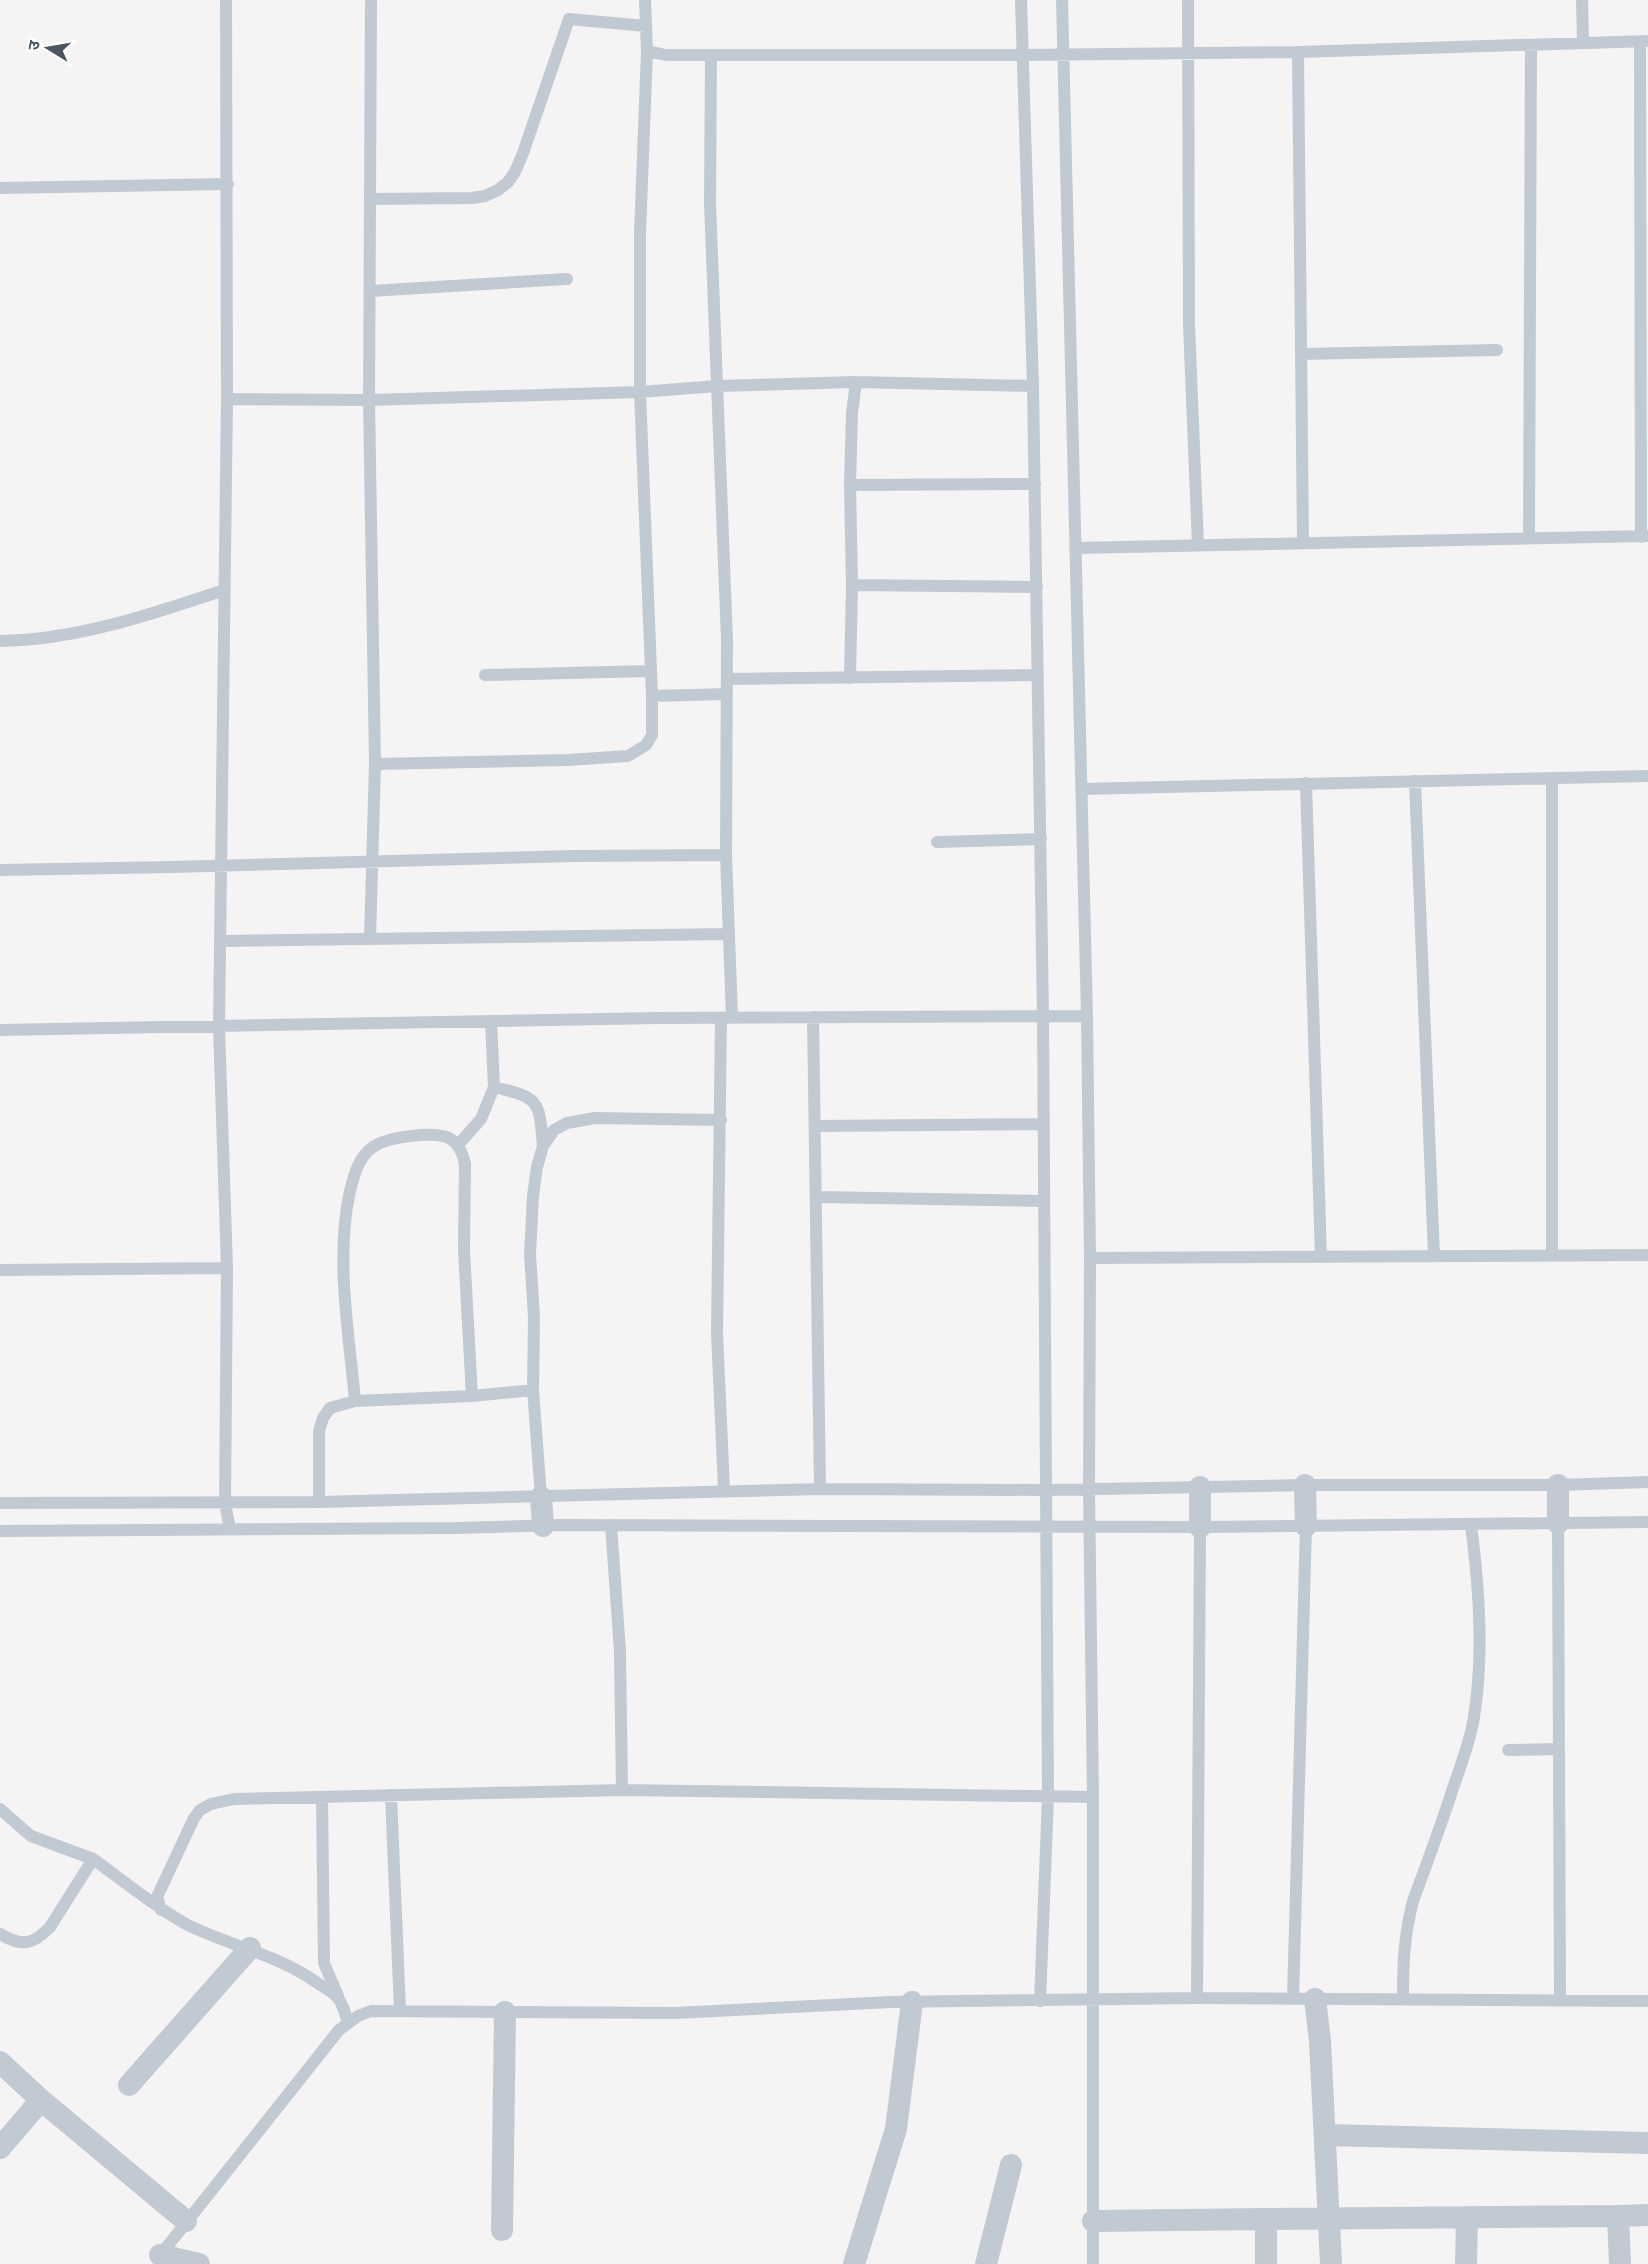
<svg xmlns="http://www.w3.org/2000/svg" width="1648" height="2264" font-family="Commissioner,'Noto Sans Devanagari',sans-serif">
<style>
.lines{fill:none;stroke-linecap:round;stroke-linejoin:round}
.lane{stroke:#c1cad2;stroke-width:12}
.street{stroke:#c1cad2;stroke-width:22}
</style>
<rect width="100%" height="100%" fill="#f5f3f3"/>
<g class="lines">
<path class="lane" d="M226,0L227,399L219,1027L227,1268L225,1503L230,1529
M645,0L647,51L666,55H1022L1298,52
M1021,0L1033,386L1043,1016L1048,1797L1040,2001
M1062,0L1087,1016L1090,1258L1089,1489L1093,1797V2264
M1188,0L1189,325L1198,545
M1582,0L1583,43
M1640,41L1641,537
M647,51L640,233V392L652,696L727,694
M711,55L710,204L727,640L726,855L732,1017
M0,188L228,184
M370,199L472,198L485,196L498,190L508,182L515,172L523,153L569,19L646,26
M370,291L567,279
M1301,354L1497,350
M227,399L369,400L640,392L717,386L856,382L1033,386
M850,485L852,413L856,382
M1529,538L1531,45
M1303,543L1298,52L1648,41
M1075,548L1648,536
M852,585L850,485L1035,484
M0,641C77,640 152,614 224,590
M485,675L650,671
M850,678L852,585L1037,587
M727,679L1038,675
M375,764L568,760L628,756L646,745L652,735V696
M1415,781L1434,1256
M1306,783L1321,1257
M1081,789L1648,776
M937,842L1041,839
M0,870L172,867L575,856L726,855
M370,939L375,764L369,400L371,0
M220,941L729,934
M813,1017L820,1489
M721,1018L717,1332L724,1490
M0,1030L658,1018L1087,1016
M494,1087C540,1098 539,1100 543,1146
M815,1126L1043,1124
M458,1145L481,1119L494,1087L491,1021
M817,1197L1044,1201
M1552,1256V778
M1090,1258L1648,1255
M0,1270L227,1268
M533,1390L534,1317L530,1254L533,1196L537,1167L543,1146L554,1130L567,1123L595,1118L721,1120
M355,1401C349,1332 335,1259 350,1191C354,1175 359,1156 373,1147C387,1137 432,1131 449,1138C459,1143 463,1154 465,1164L464,1250L472,1396
M319,1502V1431L323,1418L330,1408L355,1401L472,1396L533,1390L541,1497
M0,1503L319,1502L820,1489L1046,1490L1305,1485H1558L1648,1482
M1558,1523L1560,2000
M0,1531L455,1528L559,1525L1200,1527L1648,1522
M1508,1750L1559,1749
M622,1790L1093,1797
M391,1795L400,2010
M322,1797L324,1963L338,1996
M0,1809L31,1836L93,1859L50,1927C33,1945 22,1947 0,1934
M93,1859C124,1881 153,1906 186,1924C231,1947 276,1953 319,1984C325,1988 333,1992 337,1997C343,2003 345,2014 348,2022
M161,1910L157,1897L194,1818L200,1810L211,1804L234,1799L622,1790L620,1651L611,1525
M1197,1998L1200,1527
M1293,1999L1306,1526
M1403,1999C1403,1962 1404,1936 1413,1901C1427,1863 1441,1826 1453,1788C1461,1765 1470,1742 1474,1717C1484,1654 1479,1588 1471,1525
M158,2258L339,2030L358,2016L371,2011L676,2013L891,2002L1197,1998L1648,2001"/>
<path class="street" d="M1305,1485L1306,1526
M1558,1485V1523
M541,1497L543,1526
M1200,1527V1487
M1315,1999L1320,2041L1331,2264
M0,2062L41,2100
M129,2085L250,1948
M1325,2135L1648,2143
M0,2148L41,2100L186,2221
M1266,2219L1618,2216
M1093,2221L1266,2219V2264
M502,2230L505,2012
M160,2255L199,2264
M854,2264L896,2129L912,2002
M986,2264L1011,2165
M1466,2264L1467,2217
M1620,2264L1618,2216L1648,2215"/>
</g>
<g transform="translate(48 48) rotate(281)" stroke="#ffffff" stroke-width="4.5" paint-order="stroke">
<path d="M0-4.5L10 22L0 15L-10 22Z" fill="#4a5661"/>
<text y="-9" font-size="16" font-weight="bold" text-anchor="middle" fill="#4a5661">उ</text>
</g>
</svg>
